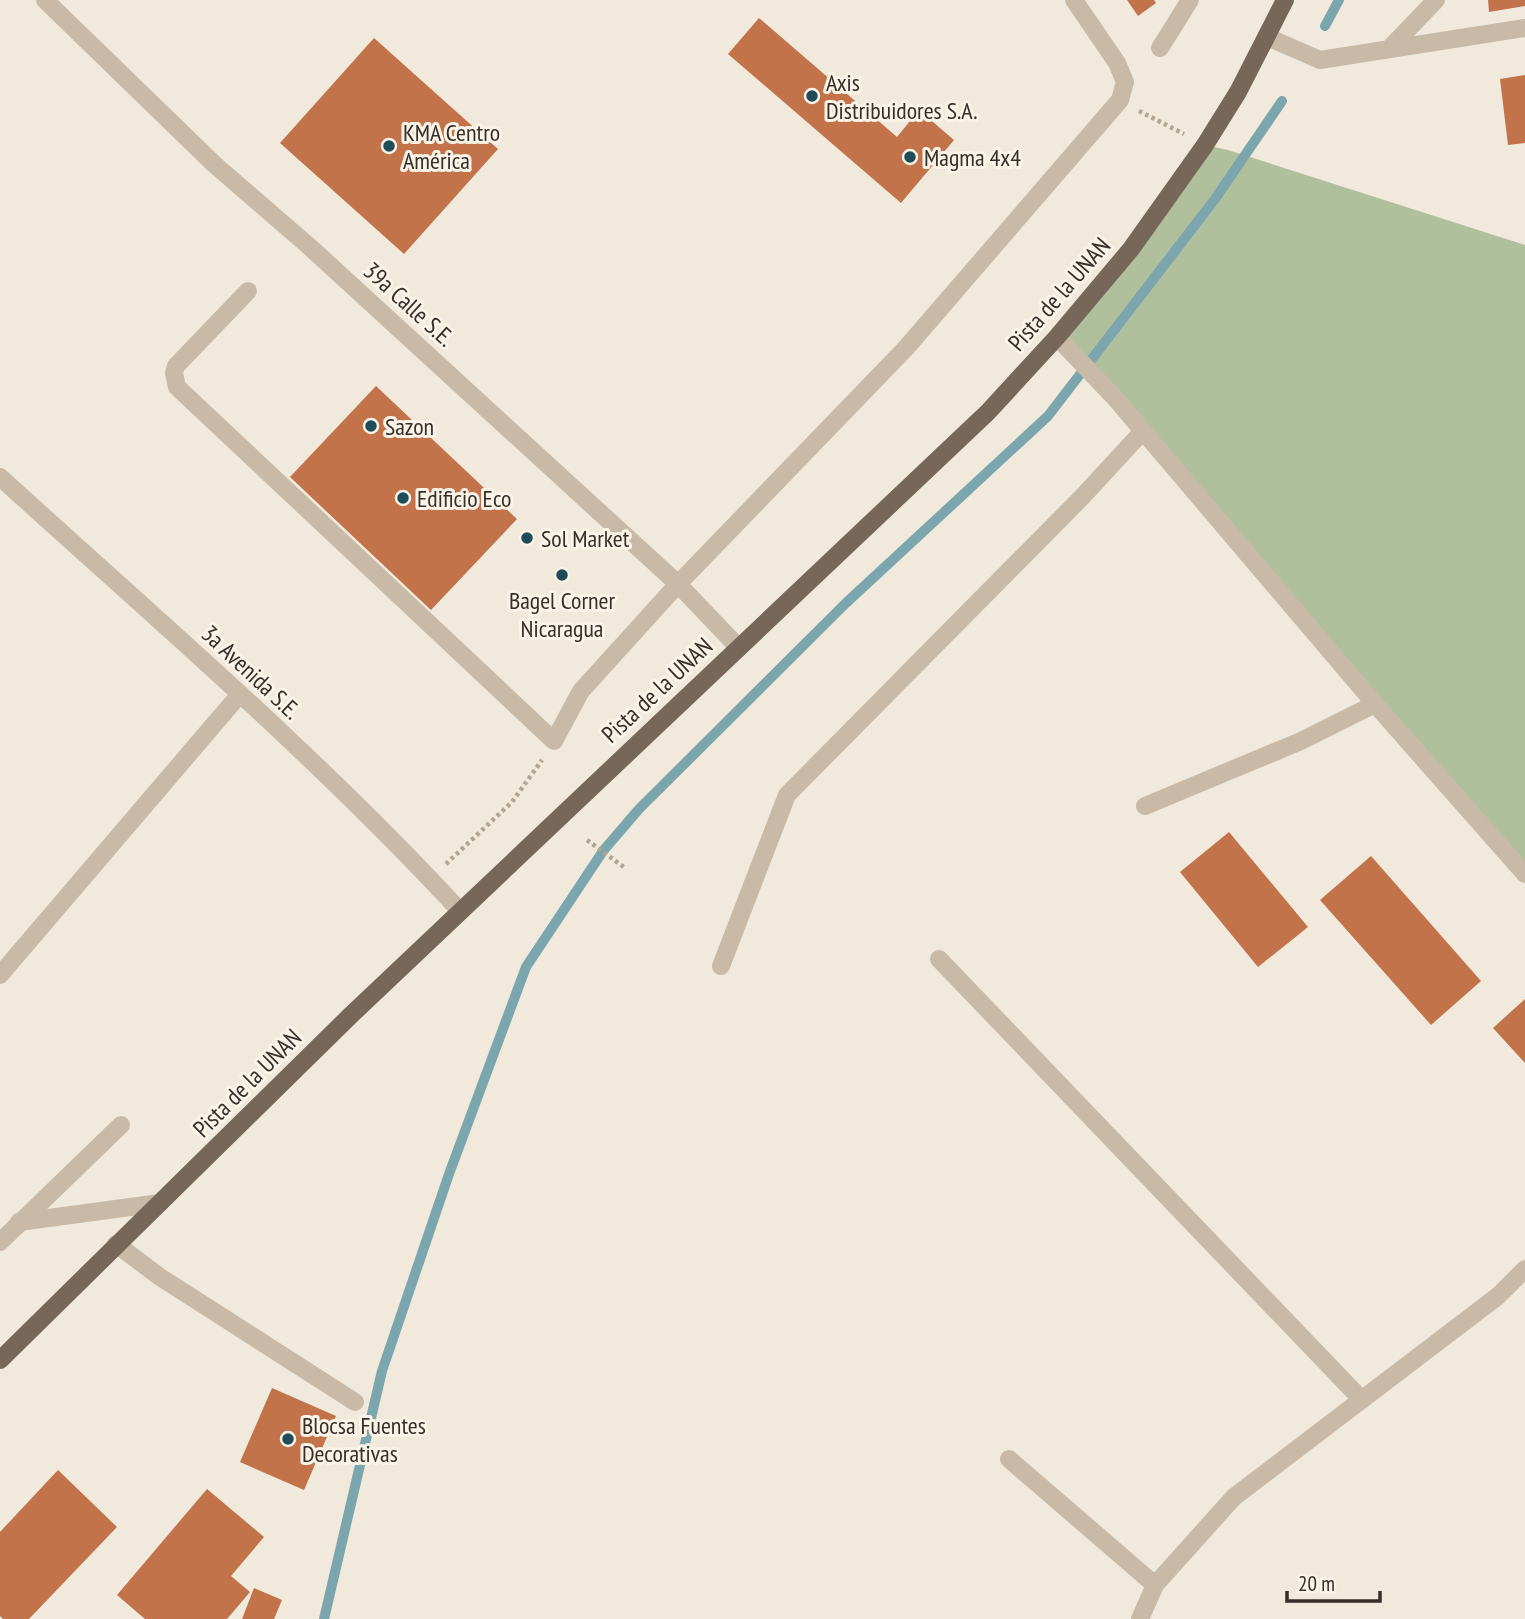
<svg xmlns="http://www.w3.org/2000/svg" width="1525" height="1619" font-family="'PT Sans Narrow',sans-serif">
<style>
.green{fill:#b0bf9c}
.lines{fill:none;stroke-linecap:round;stroke-linejoin:round}
.stream{stroke:#7ca6ad;stroke-width:10}
.building{fill:#c27349}
.path{stroke:#b4a592;stroke-width:4.5;stroke-dasharray:3.5 3.5;stroke-linecap:butt}
.minor{stroke:#c9baa8;stroke-width:18}
.major{stroke:#776759;stroke-width:18}
.poi-dot{fill:#1f4c56;stroke:#f9f3e8;stroke-width:2.5}
.labels{text-anchor:middle;dominant-baseline:central;stroke-width:6;stroke-linejoin:round;paint-order:stroke}
.poi-label{font-size:24px;fill:#362e28;stroke:#f9f3e8;text-anchor:start}
.street-label{font-size:24px;fill:#362e28;stroke:#f9f3e8}
</style>
<rect width="100%" height="100%" fill="#f1e9dc"/>
<path class="green" d="M1205,145L1228,150L1525,245V874L1057,337Z"/>
<g class="lines">
<path class="stream" d="M1325,26L1339,0
M324,1619L382,1371L449,1174L526,967L603,851L639,809L846,603L1048,416L1215,199L1282,101"/>
</g>
<path class="building" d="M1127,0H1154L1156,3L1138,16Z
M1488,0H1525V6L1489,12Z
M759,18L897,137L919,110L954,140L901,203L728,54Z
M374,38L498,149L404,254L280,143Z
M1525,75V143L1508,145L1500,79Z
M376,386L517,519L431,610L290,477Z
M1229,832L1308,927L1258,967L1180,872Z
M1371,856L1481,981L1431,1025L1320,900Z
M1525,999V1063L1493,1028Z
M272,1388L336,1416L304,1490L240,1462Z
M58,1470L117,1527L29,1619H3L0,1616V1532Z
M207,1489L264,1537L231,1576L250,1592L227,1619H145L117,1595Z
M254,1588L282,1600L274,1619H242Z"/>
<g class="lines">
<path class="path" d="M1139,111L1184,134
M587,840L625,868
M446,864L512,802L542,760"/>
<path class="minor" d="M45,0L215,165L311,248L678,584L739,648
M1267,37L1320,60L1525,28
M1160,48L1190,0
M1389,49L1436,0
M248,291L176,366L174,373L177,387L554,741L581,691L678,584L906,348L1120,100L1125,82L1117,63L1074,0
M1057,337L1115,398L1375,704L1525,874
M0,477C156,619 317,756 460,911
M1145,806L1301,741L1375,704
M939,959L1362,1400
M721,966L787,795L1083,496L1142,432
M0,975L240,694
M19,1222L160,1203
M0,1242L121,1125
M116,1244L160,1277L355,1402
M1009,1459L1155,1585
M1140,1619L1155,1585L1234,1497L1498,1296L1525,1269"/>
<path class="major" d="M0,1360L350,1016L988,412L1057,337L1131,249L1205,145L1238,92L1285,0"/>
</g>
<g class="poi-dot">
<circle cx="812" cy="96" r="7"/>
<circle cx="389" cy="146" r="7"/>
<circle cx="910" cy="157" r="7"/>
<circle cx="371" cy="426" r="7"/>
<circle cx="403" cy="498" r="7"/>
<circle cx="527" cy="538" r="7"/>
<circle cx="562" cy="575" r="7"/>
<circle cx="288" cy="1439" r="7"/>
</g>
<g class="labels">
<g class="poi-label">
<text x="826" y="82">Axis<tspan x="826" dy="28">Distribuidores S.A.</tspan></text>
<text x="403" y="132">KMA Centro<tspan x="403" dy="28">América</tspan></text>
<text x="924" y="157">Magma 4x4</text>
<text x="385" y="426">Sazon</text>
<text x="417" y="498">Edificio Eco</text>
<text x="541" y="538">Sol Market</text>
<text x="562" y="600" text-anchor="middle">Bagel Corner<tspan x="562" dy="28">Nicaragua</tspan></text>
<text x="302" y="1425">Blocsa Fuentes<tspan x="302" dy="28">Decorativas</tspan></text>
</g>
<g class="street-label">
<text transform="translate(1059 294) rotate(-49)">Pista de la UNAN</text>
<text transform="translate(409 304) rotate(42)">39a Calle S.E.</text>
<text transform="translate(251 672) rotate(43)">3a Avenida S.E.</text>
<text transform="translate(657 690) rotate(-43)">Pista de la UNAN</text>
<text transform="translate(247 1083) rotate(-45)">Pista de la UNAN</text>
</g>
</g>
<path d="M1287 1591v10h93v-10" fill="none" stroke="#362e28" stroke-width="3.5"/>
<text x="1298" y="1591" font-size="21" fill="#362e28" stroke="#f9f3e8" stroke-width="5" paint-order="stroke">20 m</text>
</svg>
